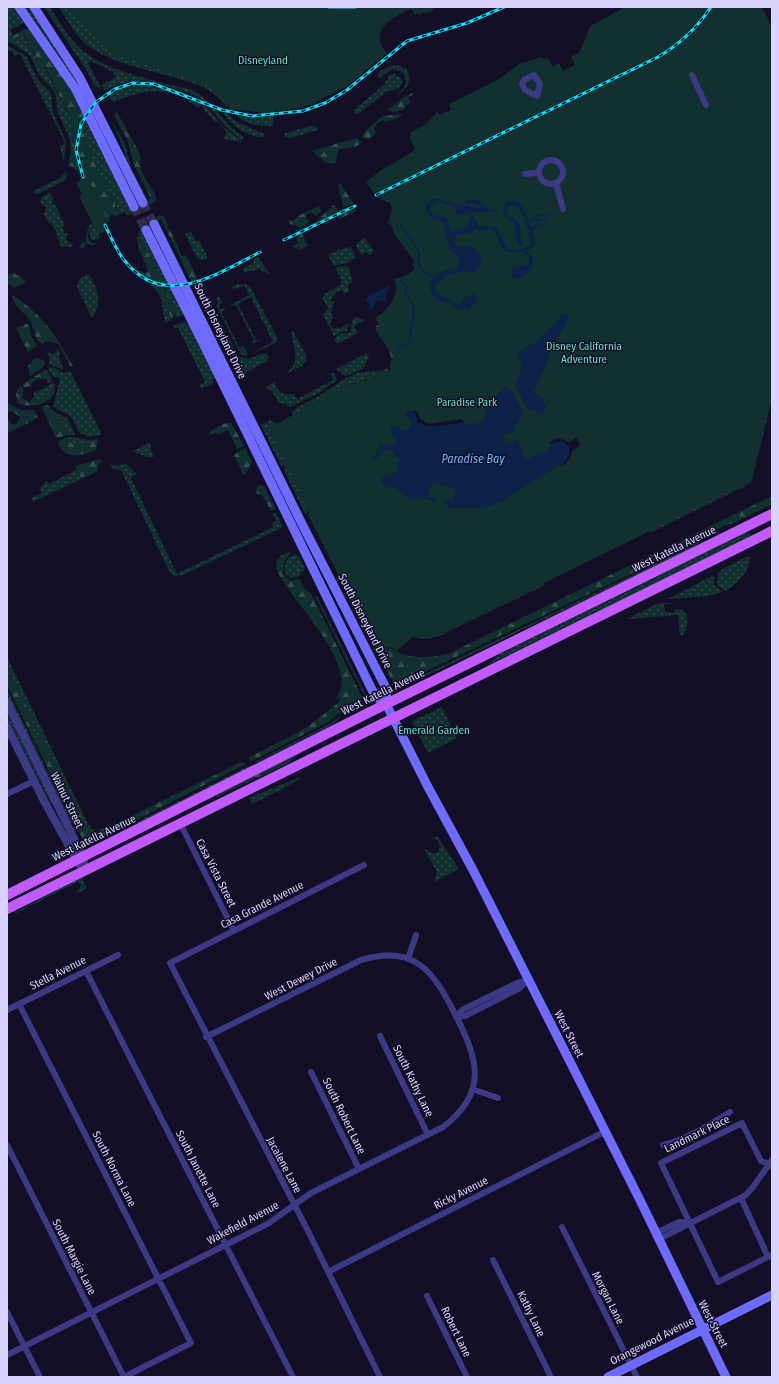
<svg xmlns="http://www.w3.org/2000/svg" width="779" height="1384" font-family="'Fira Sans Condensed',sans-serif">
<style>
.grass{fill:url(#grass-dots)}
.forest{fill:url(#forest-firs)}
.park{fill:#12302f}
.water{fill:#0c2248}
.pier{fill:#130f26}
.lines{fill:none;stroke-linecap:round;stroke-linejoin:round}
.stream{stroke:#0c2248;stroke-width:1.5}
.secondary-tunnel{stroke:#312d47;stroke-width:9;stroke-dasharray:9 4.5;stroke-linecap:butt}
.minor{stroke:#3d3a85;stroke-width:6}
.tertiary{stroke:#3d3a85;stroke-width:8}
.secondary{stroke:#6f6bff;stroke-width:9}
.primary{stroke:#c25bff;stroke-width:10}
.rail-casing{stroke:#00e5ff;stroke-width:3}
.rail{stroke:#130f26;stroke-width:1.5;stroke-dasharray:4.5;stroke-linecap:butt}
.labels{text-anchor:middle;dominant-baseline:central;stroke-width:3;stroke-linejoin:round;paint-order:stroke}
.park-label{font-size:11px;fill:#5fe0c0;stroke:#130f26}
.street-label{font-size:11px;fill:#d9d4ff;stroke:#130f26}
.water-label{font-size:12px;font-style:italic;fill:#62b6ff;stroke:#130f26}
</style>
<defs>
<pattern id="grass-dots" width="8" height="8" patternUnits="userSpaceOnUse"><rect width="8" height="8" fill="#12302f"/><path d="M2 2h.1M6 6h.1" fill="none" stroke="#344d4e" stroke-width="1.8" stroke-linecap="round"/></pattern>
<pattern id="forest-firs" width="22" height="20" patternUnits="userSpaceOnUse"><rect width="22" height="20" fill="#12302f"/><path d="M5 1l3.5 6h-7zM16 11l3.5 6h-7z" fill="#344d4e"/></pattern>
</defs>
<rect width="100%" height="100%" fill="#130f26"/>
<path class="grass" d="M7,7H16L26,22L10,30L15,38L23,34L40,67L44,66L74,126C68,141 78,156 72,167L74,169L68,165L71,152L70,140L58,113L56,97L54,91L39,75L30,55L7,40Z
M24,7H30L67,62L96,114L93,116Z
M44,7H50C60,23 69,39 83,51C110,73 158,81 192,90C214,101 222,124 244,137L241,140L226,127L203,100L190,93L158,83L142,81H130L104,90L102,85L116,77L113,72L91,61L88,63L102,90L94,85L87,71Z
M59,7L72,9L99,42L112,52L204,82L223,96L230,107L238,113L252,116L274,115L273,126C228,128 231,97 198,85C164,72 122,68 91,48C77,39 68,21 59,7Z
M7,45L26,56L37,78L51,93L53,113L66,141L64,163L60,146L65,143L20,54L15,56L12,51L7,50Z
M398,65L406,69C414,81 407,86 399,95L398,94C406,87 410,80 401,71L392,69L378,79L379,72L388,67Z
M394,74L401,78L402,83L399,88L386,92L358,114L354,113V110L384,85L389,75Z
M145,83L182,92L204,103L198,108C172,85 143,89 113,102L105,92L129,84Z
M205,105L223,127L243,142L228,140L223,138L226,135V131L217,121L215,122L202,107Z
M222,107L235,121L264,134V137C247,138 227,122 220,108Z
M98,118L126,160L124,150L111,118L112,120L125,145L132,170L148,200L155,197L156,199C150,208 138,210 130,215H127L125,212L120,214C115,208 115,203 110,197V191L102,180L98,170L96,169V164L91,158V153L87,150L84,128L89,121Z
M311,126L317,127L318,130L291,138L284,137L285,133Z
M65,172L68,174L64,181L36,195L33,191L60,178Z
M49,193L53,198L52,205L55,204L65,226L62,227L65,234L67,233L66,240L73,244L71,247L60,246L56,231L55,229L54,230L53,225L51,222L49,223L44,215L46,206L41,204C39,197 44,196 49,193Z
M159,215L164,216L158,221L192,290L190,289L204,334L184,315L175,318L176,315L170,304L165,287L160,281V276L145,248L136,238L139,235L138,232C140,228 154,220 159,215Z
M92,223L100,237L99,239L92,240L90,238V230L87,237L91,243H98L92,246L86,243L84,248L79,249L80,244L86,241V234L90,224Z
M191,231L196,241L199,240L208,258L204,260L197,258L185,234Z
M364,237L374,251L370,255L366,252L361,255L356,245Z
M351,247L356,257L347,263L334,266L328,255L341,249Z
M258,257L271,275L259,269L246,272L243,271V268L254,263L253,259Z
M342,266L349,267L350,274L353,281L348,286L349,291L345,294L342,290C337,291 332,295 331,300L334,302L331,313L333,317L330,324L332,328H340L349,323L347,331L341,332L334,336L323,315L328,308L322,298L326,293L342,284L340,282L342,280L335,268Z
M87,274L90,276C98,291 103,301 92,318L77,287L79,279Z
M144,275L159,289L172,319L165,323C161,301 165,293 144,281L145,279L142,276Z
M238,284H245L251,288L278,339L277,342L254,353V352L273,342L251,297L238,304L256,340H261L250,344L254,341L236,305L229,306L249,295L245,286L233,289L232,287Z
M206,295L238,356L248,359L264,353L269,356L267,361L243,374L242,371L237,369L198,298Z
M219,296L222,303L218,305L220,309L227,308L221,312L240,348L244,346L248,356H244L240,353L217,308V298Z
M355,317L365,320L354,326L358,333L337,344L334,339L339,334L350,333L352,322Z
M184,322L189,325L215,376L212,384L201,389L199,385L205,382L178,328H174V325Z
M292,331H293L306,355V361L302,366L286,374C303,358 292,350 292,331Z
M56,347L60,352L59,357L64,370L49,364L50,359L47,351L52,355L57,351Z
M367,353L369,357L363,369L345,376L336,369Z
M50,366L64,373L70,371L101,433L99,435L89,437L80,433C77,428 73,419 69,415C64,412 59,411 54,407C53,404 59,383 60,380L58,377H54L49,371Z
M388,368V371L375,377L344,386L293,416L292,411C301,405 307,402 317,397C331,389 342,378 358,373C368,370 378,373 388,368Z
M330,373H334L337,380L319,393L290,407L284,404L279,403L271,390L267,389L266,387L276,381L275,385C279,393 284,396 293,394L297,399L333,380Z
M49,386L52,389L50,395C38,400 25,410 19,393L23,389L22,398L29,402L34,397V393Z
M772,391V399L751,483L650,533L649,531L750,482Z
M55,412L68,419L75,435H68L60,419L53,414Z
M270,420L275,422L277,425L270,429L309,511L305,514L284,470L286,469L284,465L281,466L261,425Z
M71,437L91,440L89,447L84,444L81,446L69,443L65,438Z
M150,442L151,450L154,457H147L133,451Z
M125,463L137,474L131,478L177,574L273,527L272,524L276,521L273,515L268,516L276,513L283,527L183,575L175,576L170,573L121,470L112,469L110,465L118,466Z
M76,470L81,479L33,502L31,498L42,493L40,488L46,481L49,484Z
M747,532L750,534L749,537L486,666L500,654Z
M700,539L702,540L692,549L403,687L402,685L645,569L690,547Z
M296,554L299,557L305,569L298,577L290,578L285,573C284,564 286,556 296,554Z
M748,556L750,558C749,573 737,584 725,591L717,585L718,573L724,568Z
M714,575V585L723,592L708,596L668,599Z
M544,583L545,585L439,636L426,639L413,637L415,635L429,636L444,632Z
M315,596H317L366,695H364Z
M659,603H676L664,604L665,612H668L669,613H673L676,609C692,609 688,626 683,636L680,635L678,615L627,619Z
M7,657L88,824L93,830L96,831L117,824L96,834L85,832L86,827L42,737L38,739L32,728L36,726L7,667Z
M7,689L72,822L70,823L7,694Z
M442,707L457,738L428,753L412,721Z
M7,711L52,803L51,804L7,719Z
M339,717L340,718L334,724L258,762H255L331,723Z
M248,766L249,768L140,823H135Z
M300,777C297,783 260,800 252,804L249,798Z
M437,836L459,869L434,882L437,872L424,849L434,854L438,852L440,846L437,840L432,838Z
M87,874L82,880L87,888L78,893L77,891L82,885L77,882L15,914L14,913Z"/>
<path class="forest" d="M25,29H29L60,70L89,121L84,128L87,150L91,153V158L96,162V169L100,171L102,180L110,191V197L115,202V207L120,214L117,216L111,215L109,218L110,222L105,221L83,177L70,164L74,162L71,134L74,126L45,66L40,67L24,34L15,38L13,36Z
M412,93L413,95L408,97L411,103L407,105L403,110L393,112L387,110C392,106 406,95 412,93Z
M117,112L139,152L141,160L139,161L142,173L156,196L151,199L134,165L127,139L114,116Z
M403,114L396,119L384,122L383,120L377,123L374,129L376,133L369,140L362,137L365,131L383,116Z
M356,138L362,142C356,149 347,148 339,149L335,163L332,164L326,163L312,151Z
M338,184H342L341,185L354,204L343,207Z
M334,205L338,211L354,205L357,211L339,219L337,216L302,234L308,246L298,251L300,247L295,249L293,246L298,243L295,231L314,223Z
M319,206L321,211L316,216L311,212L307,214L306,218L309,222L300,228L295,225L290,224L288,221L291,220L292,221L296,219V217Z
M164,216L167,222L166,223L169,225L167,227L171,231L182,256L186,255L200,284L199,289L196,291L161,219Z
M137,240L143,244L160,276V281L168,294L170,304L177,312L172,319C162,295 157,284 135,270L136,268L144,274L148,271L141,253L139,252V246Z
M14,272L16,275L20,276L26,282L14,288L7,283V275Z
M12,295C43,315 56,335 73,366H70L58,344L48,341L42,344C33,338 35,330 30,321C25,312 13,307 12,295Z
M387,308L398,353L392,372L389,367C397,352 379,340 375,327L378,325L380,326L376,318L384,313Z
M26,324H28L32,337L37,346L28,352L16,328Z
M36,357L44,361L45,364L42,368L30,376L28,366Z
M46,369L52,379L51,382L47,383V379C39,377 33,380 30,387L28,386L24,388L22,385Z
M52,383L55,384L54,394C47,405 31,408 19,404C15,397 15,392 21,386L23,389L19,393C24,409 38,400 50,395L52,389L49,386Z
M7,403H9L20,410H34L38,418L8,433L7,418L13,425L16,424L20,417L13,412H7Z
M46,405L49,406L55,412L54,414L60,419L68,435L56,438L42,407Z
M230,423L232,424L244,446L237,449L228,430L217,435L216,432L210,435L209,432L223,424Z
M65,438C69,444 78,447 84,444L89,447L91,440L98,439L96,450C80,456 66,461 58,443L59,441Z
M245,448L252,462L244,476L234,455Z
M100,459L102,461L98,466V471L81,479L75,466Z
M258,485L264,486L276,509L271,511L262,495L255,493Z
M772,496V504L736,522L714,530L685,548L652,564L401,683L393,681L376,655L390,648C410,660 429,659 450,653Z
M292,552L284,562L283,574L290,581L300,579L302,586L312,595L362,697L360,704L338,714L328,722L252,761L248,758L306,728L338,703L340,698L336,699C338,695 340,691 341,687C348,654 290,599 277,570C274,559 282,553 292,552Z
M7,667L36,726L32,728L38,739L42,737L85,824L86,832L96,834L117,824L124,825L91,842L83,840L7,685Z
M299,753L289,763L217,797L215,794Z
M241,762L246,764L132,822L127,818Z"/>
<path class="park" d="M64,7H435L432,11L425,14L424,12L419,15L418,13L415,15L411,9C393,17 367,30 387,53L347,86L315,103L295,109L264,113L232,109L223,96L204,83L118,55L105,48L99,42L72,9H67Z
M625,7H762L772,28V391L752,477L750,482L736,489L444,632L429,636L415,635L397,651L390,647L378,653L308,515L309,511L269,429L336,389L375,377L392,369L394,354L376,318C387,311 402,293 394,279L405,276L415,269L412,264L415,262L394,234L392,226L388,223L392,208L390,203L377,198L366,182L380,171L412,152L415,149L409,137L411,136L410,133L426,124L437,112L440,115L451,110L449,104L499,79L519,64L541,57L544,59L547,57L553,67L559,63L563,71L575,65L571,57L580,52L590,26Z
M84,176L87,177C93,189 110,216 107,229L102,233H97L79,196L82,194L76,183Z"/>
<path class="water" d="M432,199H437L480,209V205L472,203L468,205L465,203L468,199L481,201L485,208L488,207L494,210L497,208L496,212H468L462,217V215L456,214V207L439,202L433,204L430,209L433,215L446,217L452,232L466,227L472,214L479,226L496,227C508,244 502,258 532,245L523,215L518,207L510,205L506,211L507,214L519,222L522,245L519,246L516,239L514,223L503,215V211L506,203L512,200L518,201C525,208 537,238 534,247L525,251L532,257C536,270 527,275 516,280L512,277L511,273L513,269L527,265L529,262V258L523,251C492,257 505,238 491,229L482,231L474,229L472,232L457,235L454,240L456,246C461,247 466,245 471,247C482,251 485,264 475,271C471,273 469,272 466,272C455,272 439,277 435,287L437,293L445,298H450L452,303L458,305L462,303L461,300L474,293L477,295V300L468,310L464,308L459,310L458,307L455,309L451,303L437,300C418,282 441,268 458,268L459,255L451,253V249H449V245L443,222C433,217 425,220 426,204Z
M389,285L390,288L386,294V300L376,301L372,309H368L370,304L367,303L366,300L368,296L378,292Z
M563,314L570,316L548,353L551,355L533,393L544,399L543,403L545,404L549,401L543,413L528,410L515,385L523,366L517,353L539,340Z
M507,386L509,391L512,390L523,412L521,413L518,423L514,425L515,431L504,436L502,440L503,443L507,444L517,439L524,454V457L528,459L540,452L544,453L549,450L550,444L558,440L568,444L577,439C572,447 570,455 564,462L508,497V499L484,508H448V504L444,503L445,498L453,500L456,489L432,482L428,495L432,498L437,497L435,501L421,498L418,500C414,500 408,499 405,496C399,491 397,485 388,488L381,482L383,477C391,476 395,474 398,468L397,462L399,461L398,457L395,458L393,455L395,453L390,450L388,452L384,450L379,452L380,454L375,461L372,458L380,448L379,442L386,445L396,443L397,439L394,438L389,427L395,426L403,431L409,428C413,423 411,418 405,415L406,411H417L420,419L429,424L462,419L466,424L477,423L478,425L487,415L484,408Z"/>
<path class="pier" d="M414,411H417L420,419L429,424L462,419L464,422L442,426H426L418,422Z
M577,437L580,446L572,451L571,457L565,464L560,467L569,456V446L561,441L550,444V442L558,438L569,442Z"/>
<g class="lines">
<path class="stream" d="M531,220H546
M533,220L536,214L549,216
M399,222C404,234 416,241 419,253C420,258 417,264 421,269C424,273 430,275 434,277
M536,226L539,219
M531,228L547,224
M400,281L407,287L405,293C409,297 414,305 414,313C413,318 411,320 413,326L410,331L411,340L405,346
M398,350L401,346H406
M20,418L28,417"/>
<path class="secondary-tunnel" d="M143,203L154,224
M134,207L146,230"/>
<path class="minor" d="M534,75L540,84L537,96L525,90L522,84L524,80Z
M692,75L706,105
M539 172a12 12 0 1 1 24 0a12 12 0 1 1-24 0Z
M525,174L534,173
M556,183L563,209
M7,794L34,781
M180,823L234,931
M364,865L170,963L310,1235L380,1377
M408,959L416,935
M86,971L293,1377
M19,1004L191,1343L124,1377
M7,1010L118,955
M456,1017L462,1010L517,983L528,980
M456,1017L465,1016L520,988L528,980
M380,1036L428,1135
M311,1072L359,1169
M472,1089L498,1098
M7,1145L124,1377
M663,1145C687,1139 709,1125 730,1112
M772,1167L769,1164L761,1161L742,1123L661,1163L718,1282L772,1255
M741,1198L768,1257
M562,1227L637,1377
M656,1233L679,1222L691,1223
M659,1239L746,1195L753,1187L772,1160
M493,1260L551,1377
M328,1272L604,1132
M427,1296L467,1377
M7,1312L40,1377
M7,1355L269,1223L311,1193L443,1127C489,1092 478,1059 455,1014C433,971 415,944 361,960L206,1037"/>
<path class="tertiary" d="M7,702L83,857L85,870
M7,727L44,801L79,864"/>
<path class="secondary" d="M19,7L75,88L134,207
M34,7L80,78L143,203
M154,224L304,528L387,690L386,704
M146,230L203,343L375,696L386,704L428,787L473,870L639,1198L726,1377
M608,1377L772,1295"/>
<path class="primary" d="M7,895L370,712L772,514
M7,909L772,531"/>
<g class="rail-casing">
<path id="rail" d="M329,7H355
M83,177L76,150L81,124L95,103L115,89L133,83L154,84L222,110L252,116L303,111L325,103L347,90L407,41L467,23L504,7
M376,195L658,57C680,44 697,28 711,7
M105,225C111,237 116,250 124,260C164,311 217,274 260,252
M284,240L355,206"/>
</g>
<use href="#rail" class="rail"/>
</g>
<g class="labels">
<g class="park-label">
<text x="263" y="60">Disneyland</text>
<text x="584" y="346">Disney California<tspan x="584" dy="13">Adventure</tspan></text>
<text x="467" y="402">Paradise Park</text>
<text x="434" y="730">Emerald Garden</text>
</g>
<g class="street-label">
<text transform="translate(220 331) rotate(64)">South Disneyland Drive</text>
<text transform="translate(674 549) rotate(-26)">West Katella Avenue</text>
<text transform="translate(365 621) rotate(63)">South Disneyland Drive</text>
<text transform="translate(383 692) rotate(-26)">West Katella Avenue</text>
<text transform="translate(67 800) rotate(64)">Walnut Street</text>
<text transform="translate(94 838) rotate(-26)">West Katella Avenue</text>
<text transform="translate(216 873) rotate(63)">Casa Vista Street</text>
<text transform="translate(262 905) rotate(-27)">Casa Grande Avenue</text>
<text transform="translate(58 973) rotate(-27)">Stella Avenue</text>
<text transform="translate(301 979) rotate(-27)">West Dewey Drive</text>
<text transform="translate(569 1034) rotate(63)">West Street</text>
<text transform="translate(413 1081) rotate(64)">South Kathy Lane</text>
<text transform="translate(344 1116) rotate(64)">South Robert Lane</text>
<text transform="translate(697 1134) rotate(-26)">Landmark Place</text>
<text transform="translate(284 1165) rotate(62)">Jacalene Lane</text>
<text transform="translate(114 1169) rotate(63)">South Norma Lane</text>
<text transform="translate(198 1169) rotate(63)">South Janette Lane</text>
<text transform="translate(461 1193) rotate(-27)">Ricky Avenue</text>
<text transform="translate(243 1223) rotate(-28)">Wakefield Avenue</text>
<text transform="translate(74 1257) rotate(63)">South Margie Lane</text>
<text transform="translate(608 1298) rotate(63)">Morgan Lane</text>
<text transform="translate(531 1314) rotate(64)">Kathy Lane</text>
<text transform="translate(713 1324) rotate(63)">West Street</text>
<text transform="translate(456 1332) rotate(64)">Robert Lane</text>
<text transform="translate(652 1341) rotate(-27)">Orangewood Avenue</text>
</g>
<g class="water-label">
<text x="473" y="459">Paradise Bay</text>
</g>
</g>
<rect width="779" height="1384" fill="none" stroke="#d9d4ff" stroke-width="16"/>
</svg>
